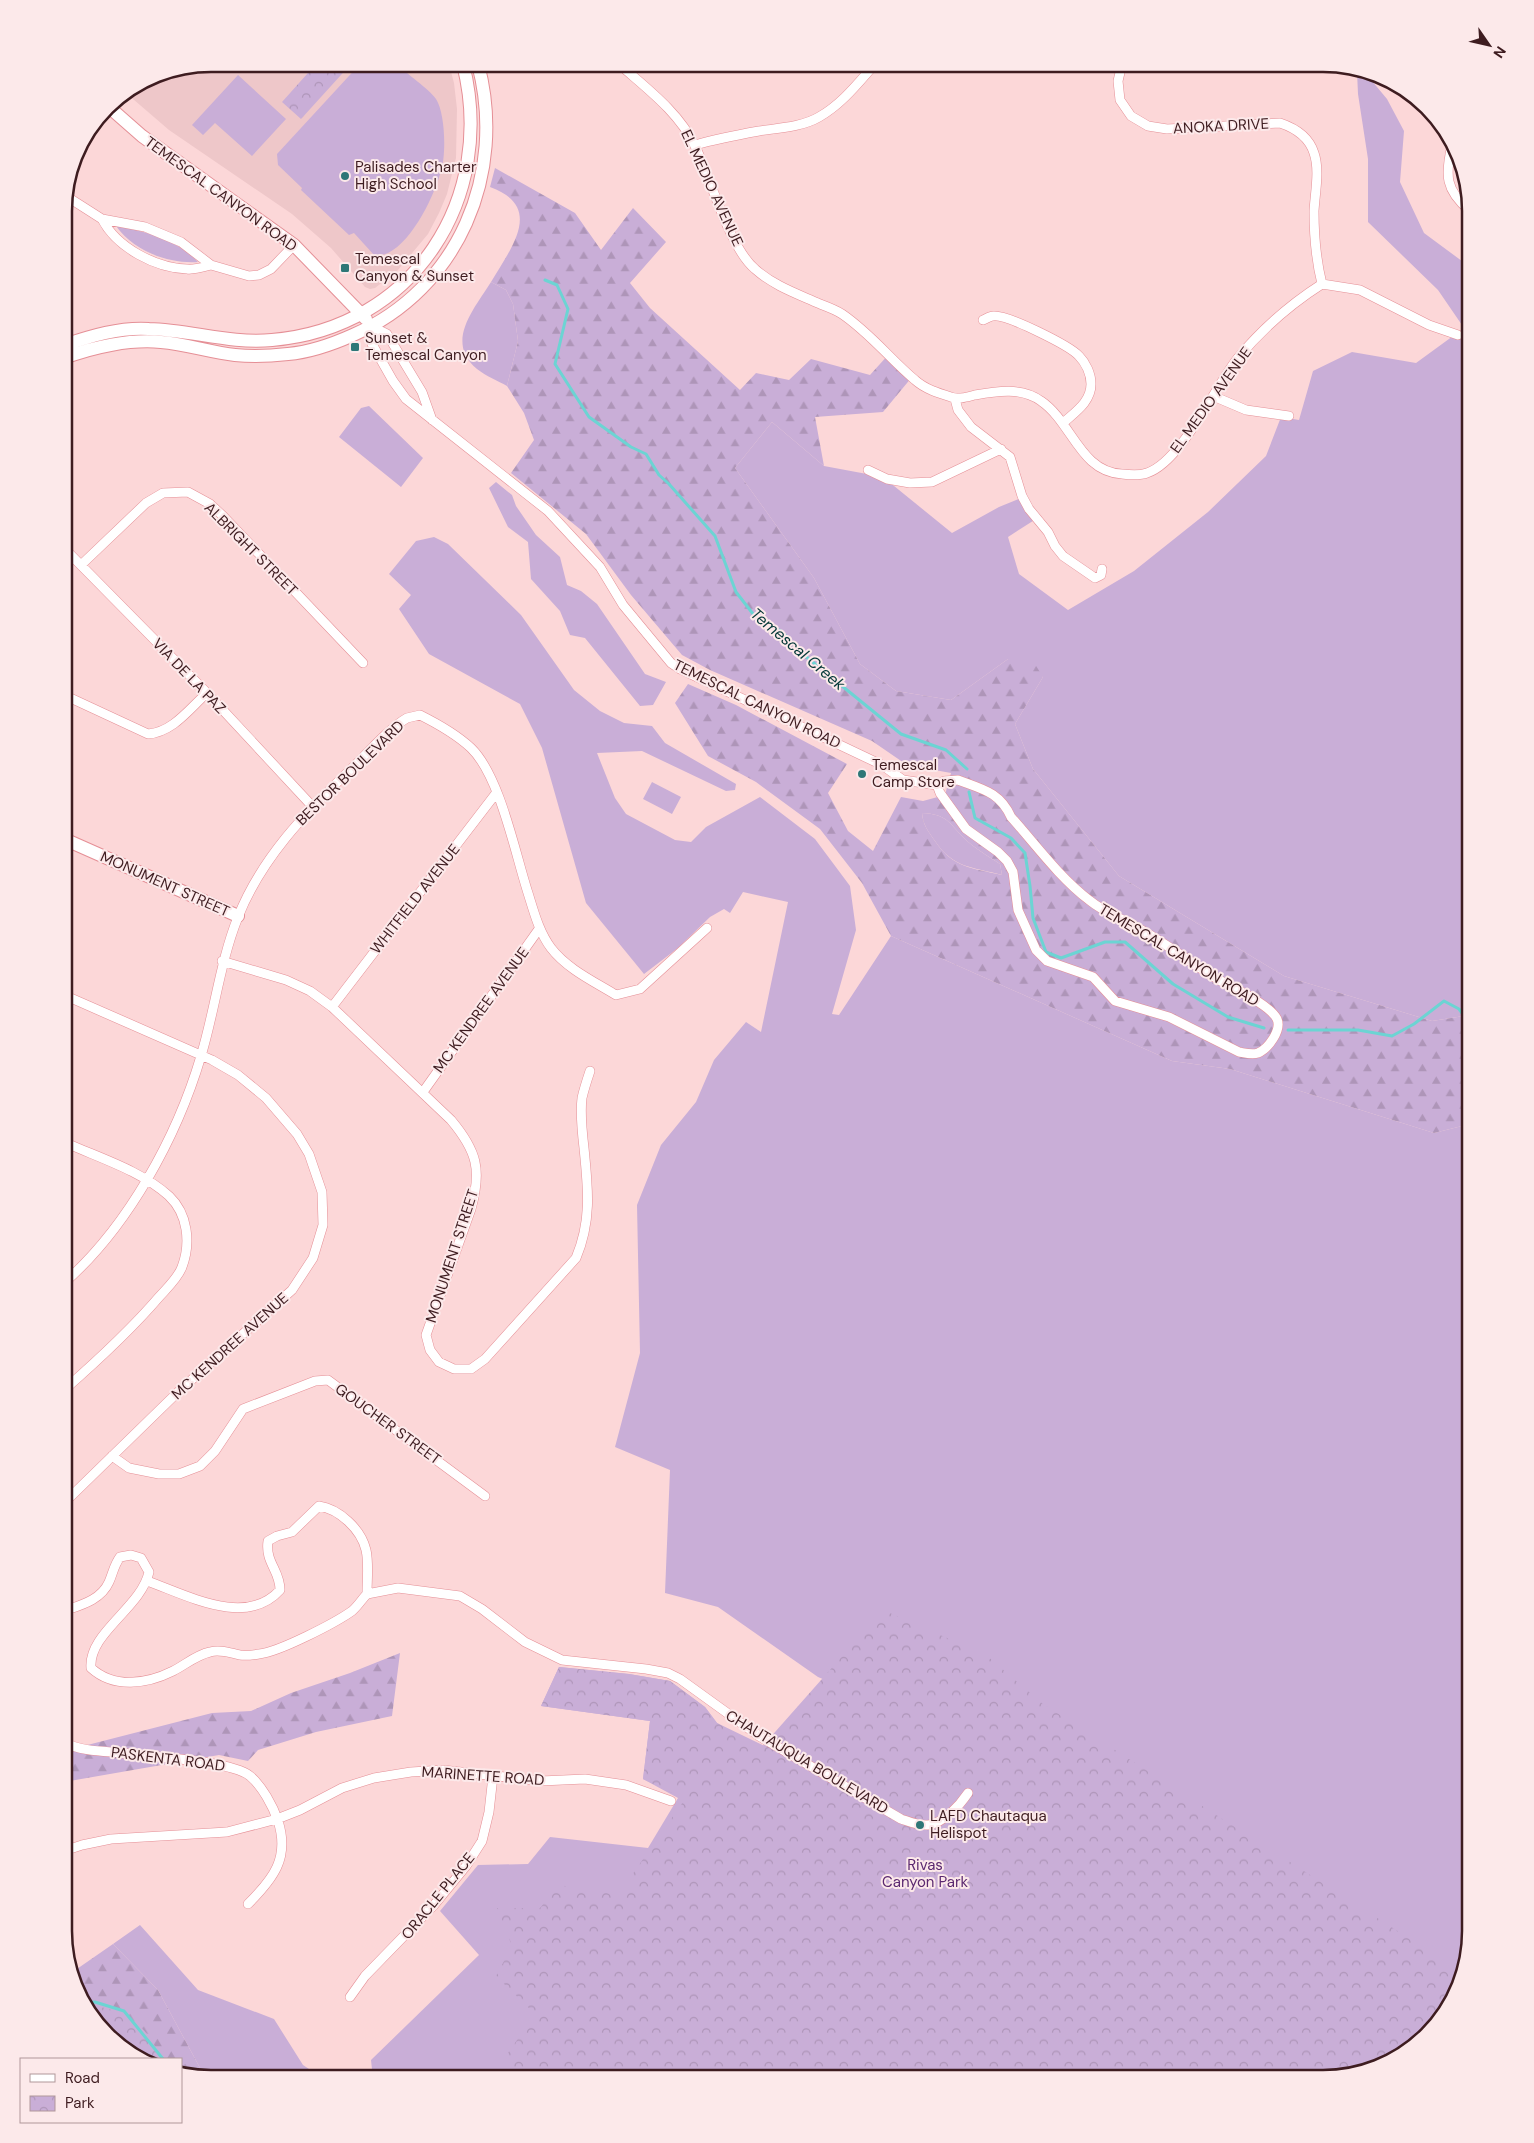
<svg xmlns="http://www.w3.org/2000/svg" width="1534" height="2143" font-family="'DM Sans',sans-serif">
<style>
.built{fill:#eec7c9}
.grass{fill:#c9aed7}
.forest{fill:url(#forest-firs);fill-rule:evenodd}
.park{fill:url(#park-crowns)}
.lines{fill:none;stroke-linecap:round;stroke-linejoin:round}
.stream{stroke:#6cd4d3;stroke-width:3}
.street-casing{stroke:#e58f96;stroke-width:10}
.secondary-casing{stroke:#e58f96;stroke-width:14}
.street{stroke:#fff;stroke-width:9}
.secondary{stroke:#fff;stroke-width:12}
.poi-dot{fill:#2e7777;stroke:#fce9ea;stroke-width:2}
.labels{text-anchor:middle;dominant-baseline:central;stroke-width:4;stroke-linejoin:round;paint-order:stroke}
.street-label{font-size:15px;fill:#3e1c20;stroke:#fce9ea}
.poi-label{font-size:15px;fill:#3e1c20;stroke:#fce9ea;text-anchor:start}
.park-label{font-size:15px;fill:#5b2870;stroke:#fce9ea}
.water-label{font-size:16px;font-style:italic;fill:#033737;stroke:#fce9ea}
.rim{fill:none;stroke:#3e1c20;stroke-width:2.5}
</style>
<defs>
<pattern id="forest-firs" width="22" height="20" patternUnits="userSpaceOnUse" patternTransform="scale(1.25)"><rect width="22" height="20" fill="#c9aed7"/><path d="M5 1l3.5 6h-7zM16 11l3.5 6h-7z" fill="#ae95b8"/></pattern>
<pattern id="park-crowns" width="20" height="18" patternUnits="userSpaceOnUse" patternTransform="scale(1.25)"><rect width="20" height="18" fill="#c9aed7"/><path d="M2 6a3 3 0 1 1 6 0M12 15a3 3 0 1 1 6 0" fill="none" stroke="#ae95b8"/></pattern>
</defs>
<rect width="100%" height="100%" fill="#fcd7d8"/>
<path class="built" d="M211,64H449L454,83L457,109L456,158L447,194L439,213L428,234L398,270L375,288L370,289L365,287L331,248L292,214L169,130L126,93L155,75Z"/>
<path class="grass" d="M360,64H396C406,73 429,89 436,99C445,113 446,151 442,167C436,193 413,241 388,253C384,255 378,255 374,255L354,233L349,235L301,190L302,188L278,165L277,154Z
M1357,72L1367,75L1387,99L1404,131L1400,182L1424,233L1470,267V1015L1432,1021L1284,976L1119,876L1033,769L1015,724L1043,677L1008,659L951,700L896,691L860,664L814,578L735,468L772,422L824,466L883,477L952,533L999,507L1021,498L1036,519L1008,537L1019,574L1068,610L1134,571L1208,512L1266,456L1281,417L1299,420L1313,371L1352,352L1416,363L1464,328L1438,290L1368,222V159L1358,94Z
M238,75L286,119L252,156L215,123L203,135L192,125Z
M116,226C145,231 178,240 198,262C168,264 134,251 116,226Z
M491,282L506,290L513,304L518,341L507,386C498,381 486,376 477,369C444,342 475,308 491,282Z
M369,406L423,458L401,487L339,437L361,408Z
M496,482L512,495L516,506L536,535L560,557L567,585L581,591L597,604L645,674L666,682L653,705L640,706L585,638L570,635L560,611L531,579L528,542L508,527L489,488Z
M434,537L448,544L521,615L574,690L600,711L624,723L652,726L665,743L736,784L735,790L726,791L642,751L597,753L615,798L626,814L675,840L691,842L706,827L760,797L815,839L850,886L856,930L832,1014L839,1015L891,936L1172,1061L1230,1069L1434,1133L1470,1124V1932L1451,2005L1397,2059L1323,2079H373L371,2060L479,1955L440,1911L478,1865L528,1864L550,1837L648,1848L678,1798L643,1779L650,1721L541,1706L559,1667L629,1674L670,1681L705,1707L717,1723L773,1750L934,1726L818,1677L718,1607L665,1593L670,1470L615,1447L640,1353L637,1205L661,1145L696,1102L714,1060L746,1022L761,1032L788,902L743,892L730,913L724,909L710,917L678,948L644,974L586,903L542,748L520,704L429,654L399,609L411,595L389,574L416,541Z
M652,782L681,797L672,814L643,799Z
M922,813C947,814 949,823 964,838C974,848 988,856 1000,864L1002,875C972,867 953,868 935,841C928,831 923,825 922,813Z
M140,1925L198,1990L274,2019L303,2065L324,2079H206L158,1990L113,1944Z"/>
<path class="forest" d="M495,168L575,213L601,250L633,208L666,242L630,283L650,308L740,390L756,373L789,380L811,359L870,375L889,354L912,377L883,412L815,417L824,466L772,422L735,468L814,578L860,664L896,691L951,700L1008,659L1033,661L1043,677L1015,724L1033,769L1119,876L1284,976L1432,1021L1470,1015V1124L1434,1133L1230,1069L1172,1061L891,936L862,883L820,829L756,782L708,756L675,703L688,684L736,705L847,764L828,793L848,831L873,851L901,797L923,801L945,795L951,773L907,765L872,741L710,670L682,655L631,595L586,534L511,473L534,440L524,413L507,386L518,341L513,304L506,290L491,282C511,248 545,207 490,187ZM922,813C947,814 949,823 964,838C974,848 988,856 1000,864L1002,875C972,868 953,868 935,841C928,831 923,825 922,813Z
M400,1653L392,1716L316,1732L258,1750L248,1761L219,1755L64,1782V1751L212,1713L251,1711L291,1693L350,1673Z
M113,1944L158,1990L206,2079L181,2073V2059H150L104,2026L84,2006L74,1971Z"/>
<path class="park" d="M316,64H351L301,119L282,102Z
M883,1610L986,1655L1043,1704L1460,1971L1451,2005L1397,2059L1323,2079H490L535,2014L496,1976L512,1946L497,1908H540L559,1885L618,1895L685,1799L643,1779L650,1721L541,1706L559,1667L629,1674L670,1681L705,1707L717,1723L761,1748Z
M84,2006C119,2005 150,2025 160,2059H137Z"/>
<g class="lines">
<path class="stream" d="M545,280L557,285L568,309L555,364L589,417L631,447L646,454L659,475L669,484L715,536L736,592L757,619L781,631L804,655L901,734L946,750L967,769
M969,792L975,818L1011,838L1025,853L1030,886L1033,918L1046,952L1061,958L1105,942H1125L1173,984L1228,1017L1264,1028
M1288,1030H1358L1392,1036L1414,1024L1444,1001L1459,1009L1470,1024
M83,2003L95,2002L124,2011L163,2059"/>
<g class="street-casing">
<path id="street" d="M619,64C646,88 679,112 695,146C711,179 729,247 755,269C774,286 798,294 820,304C828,307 836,310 842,314C870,333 890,359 915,380C925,389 938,393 951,397C958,400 967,397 975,395C997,391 1022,387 1041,401C1072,422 1080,472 1122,474C1130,475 1139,476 1147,473C1181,462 1215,387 1237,359C1262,329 1289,305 1322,284L1360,290L1429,325L1458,335
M1122,64L1118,81L1120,100L1131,116L1148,126L1167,129L1280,123C1295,128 1309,137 1314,153C1320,170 1315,193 1314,211C1314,236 1316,260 1322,284
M695,145C716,139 737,135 759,131C779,128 802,127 819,117C842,104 858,83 875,64
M1452,145C1445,175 1445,190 1470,211
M66,196L102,219L145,227L181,242L211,265L249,276L259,275L271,269L294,245
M102,219C117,248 156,268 187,269C195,270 203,267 211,265
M983,320C986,319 990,316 993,316C1007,314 1070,346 1079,356C1086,363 1091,374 1091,384C1091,402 1075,412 1063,423
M1213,396L1246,410L1289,416
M955,399L958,410L971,427L1010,457L1022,496L1029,509L1048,532L1055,546L1063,556L1095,578L1101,575L1102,569
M432,420L422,392L387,334L373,327L372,344L393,381L406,399L548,511L600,567L623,605L671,663L680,669L882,765L903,780L937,785
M868,470L887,479L910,483L932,482L1001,449
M64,548L207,693L312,806
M81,565L146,503L163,493L188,492L210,504L223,516L363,663
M64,695L148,734C173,732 189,709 207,693
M958,780C982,789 1000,792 1011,817C1036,845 1059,877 1089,900C1106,914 1126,920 1145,932C1171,947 1195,966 1221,981C1235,989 1270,1005 1277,1019C1282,1030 1268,1049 1258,1053C1252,1055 1245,1053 1239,1052L1169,1017L1115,1001L1093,977L1047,961L1036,950L1018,910L1013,872L1007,861L998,852L966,829L940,793L937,785L944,781Z
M222,961L286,980L310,991L332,1007L451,1120C477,1151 482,1170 471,1209L426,1335L430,1350L439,1362L454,1369H471L485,1359L576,1258C592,1220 588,1188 584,1148C582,1131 580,1114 582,1098C584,1089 587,1080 590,1071
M332,1007L497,792
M423,1092L539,929
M64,1283C128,1227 177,1137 201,1056C215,1010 220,962 238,917C261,859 304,814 349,771C366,755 388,729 407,718L420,715C438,724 456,734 471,748C500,776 515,853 528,893C534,912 539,932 551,948C567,969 595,982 616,995L640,989L707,928
M64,1390C97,1361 130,1331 159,1297C167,1288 178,1278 182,1267C191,1243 188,1214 169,1196C140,1170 99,1158 64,1142
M112,1456L129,1468L159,1474H179L200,1466L215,1451L243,1409L315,1381L328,1380L485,1496
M64,1503L178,1392L292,1290L313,1258L323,1225L322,1192L309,1154L297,1134L266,1098L238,1075L212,1060L64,995
M147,1581C187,1595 246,1628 280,1590C280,1570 265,1563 268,1541L277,1536L292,1532L319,1506C339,1509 361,1529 366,1550C369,1563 367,1580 367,1594
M64,1611C81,1605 101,1600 109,1582C113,1573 114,1565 120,1557L131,1555L141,1558L149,1572C141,1608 88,1633 91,1668C114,1689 147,1684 173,1671C185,1665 196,1655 210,1652C220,1649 230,1653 240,1655C246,1656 253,1655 259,1654C279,1652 335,1623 352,1611C358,1606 362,1599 367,1594L398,1588L460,1596L482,1609L525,1642L562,1660L646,1669L668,1673L680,1679L759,1736L901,1819C910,1822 919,1826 928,1825C944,1823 960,1805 968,1793
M64,1742C78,1750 96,1751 112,1752C140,1756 231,1760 250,1776C262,1786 273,1806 278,1821C290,1858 273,1879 248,1904
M64,1851L82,1845L111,1839L227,1832L277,1819L300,1810L342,1788L374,1778L411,1772L443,1770L541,1781L585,1779L626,1785L671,1801
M350,1997L365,1976L434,1905L466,1866L482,1841L489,1812L493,1776"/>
</g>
<g class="secondary-casing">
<path id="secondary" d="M109,107L142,136L294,245L366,319
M64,345C91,336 120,327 149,329C191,330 230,344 272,340C414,328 497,198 463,64
M64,358C93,347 130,339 161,342C186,344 210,352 235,355C253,357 271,356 288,354C311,352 333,344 353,335C459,289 507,173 478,64
M64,839L238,916"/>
</g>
<use href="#street" class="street"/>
<use href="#secondary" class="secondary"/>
</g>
<g class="poi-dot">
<circle cx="345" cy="176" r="5"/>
<rect x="340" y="263" width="10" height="10" rx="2.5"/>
<rect x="350" y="342" width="10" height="10" rx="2.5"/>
<circle cx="862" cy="774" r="5"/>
<circle cx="920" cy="1825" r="5"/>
</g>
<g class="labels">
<g class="street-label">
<text transform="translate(1221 126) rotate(-3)">ANOKA DRIVE</text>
<text transform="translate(712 188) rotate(65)">EL MEDIO AVENUE</text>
<text transform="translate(221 194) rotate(36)">TEMESCAL CANYON ROAD</text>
<text transform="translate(1211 400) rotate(-54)">EL MEDIO AVENUE</text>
<text transform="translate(251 549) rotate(45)">ALBRIGHT STREET</text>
<text transform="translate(189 676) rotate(46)">VIA DE LA PAZ</text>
<text transform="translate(757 704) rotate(26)">TEMESCAL CANYON ROAD</text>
<text transform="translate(350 773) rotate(-44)">BESTOR BOULEVARD</text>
<text transform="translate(165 884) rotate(24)">MONUMENT STREET</text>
<text transform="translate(415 899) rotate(-52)">WHITFIELD AVENUE</text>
<text transform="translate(1179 955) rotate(31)">TEMESCAL CANYON ROAD</text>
<text transform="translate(481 1010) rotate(-54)">MC KENDREE AVENUE</text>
<text transform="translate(452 1256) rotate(-72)">MONUMENT STREET</text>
<text transform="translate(230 1346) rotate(-42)">MC KENDREE AVENUE</text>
<text transform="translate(388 1424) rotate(36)">GOUCHER STREET</text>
<text transform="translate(168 1759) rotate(7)">PASKENTA ROAD</text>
<text transform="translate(807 1762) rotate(31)">CHAUTAUQUA BOULEVARD</text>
<text transform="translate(483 1776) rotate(4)">MARINETTE ROAD</text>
<text transform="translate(438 1896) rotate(-51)">ORACLE PLACE</text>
</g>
<g class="poi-label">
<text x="355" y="167">Palisades Charter<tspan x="355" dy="17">High School</tspan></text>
<text x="355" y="259">Temescal<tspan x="355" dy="17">Canyon &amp; Sunset</tspan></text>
<text x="365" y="338">Sunset &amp;<tspan x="365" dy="17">Temescal Canyon</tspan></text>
<text x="872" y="765">Temescal<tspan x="872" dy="17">Camp Store</tspan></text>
<text x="930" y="1816">LAFD Chautaqua<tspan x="930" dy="17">Helispot</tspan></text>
</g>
<g class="park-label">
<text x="925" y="1865">Rivas<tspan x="925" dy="17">Canyon Park</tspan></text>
</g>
<g class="water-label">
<text transform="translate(798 649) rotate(40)">Temescal Creek</text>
</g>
</g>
<path d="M0 0H1534V2143H0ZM211 72H1323A139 139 0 0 1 1462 211V1931A139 139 0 0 1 1323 2070H211A139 139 0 0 1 72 1931V211A139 139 0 0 1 211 72Z" fill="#fce9ea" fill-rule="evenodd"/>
<path class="rim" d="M211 72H1323A139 139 0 0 1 1462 211V1931A139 139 0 0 1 1323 2070H211A139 139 0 0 1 72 1931V211A139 139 0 0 1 211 72Z"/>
<rect x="20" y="2058" width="162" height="65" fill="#fce9ea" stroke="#b09799"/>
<rect x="30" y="2074" width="25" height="8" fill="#ffffff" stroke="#b09799"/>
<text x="65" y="2083" font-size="15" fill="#3e1c20">Road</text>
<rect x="30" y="2096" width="25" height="15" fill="url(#park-crowns)" stroke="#b09799"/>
<text x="65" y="2108" font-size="15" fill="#3e1c20">Park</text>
<g transform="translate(1489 45) rotate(124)" stroke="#fce9ea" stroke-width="4" paint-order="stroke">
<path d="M0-4L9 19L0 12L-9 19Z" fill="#3e1c20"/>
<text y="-8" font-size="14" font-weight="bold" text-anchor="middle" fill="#3e1c20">N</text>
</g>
</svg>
